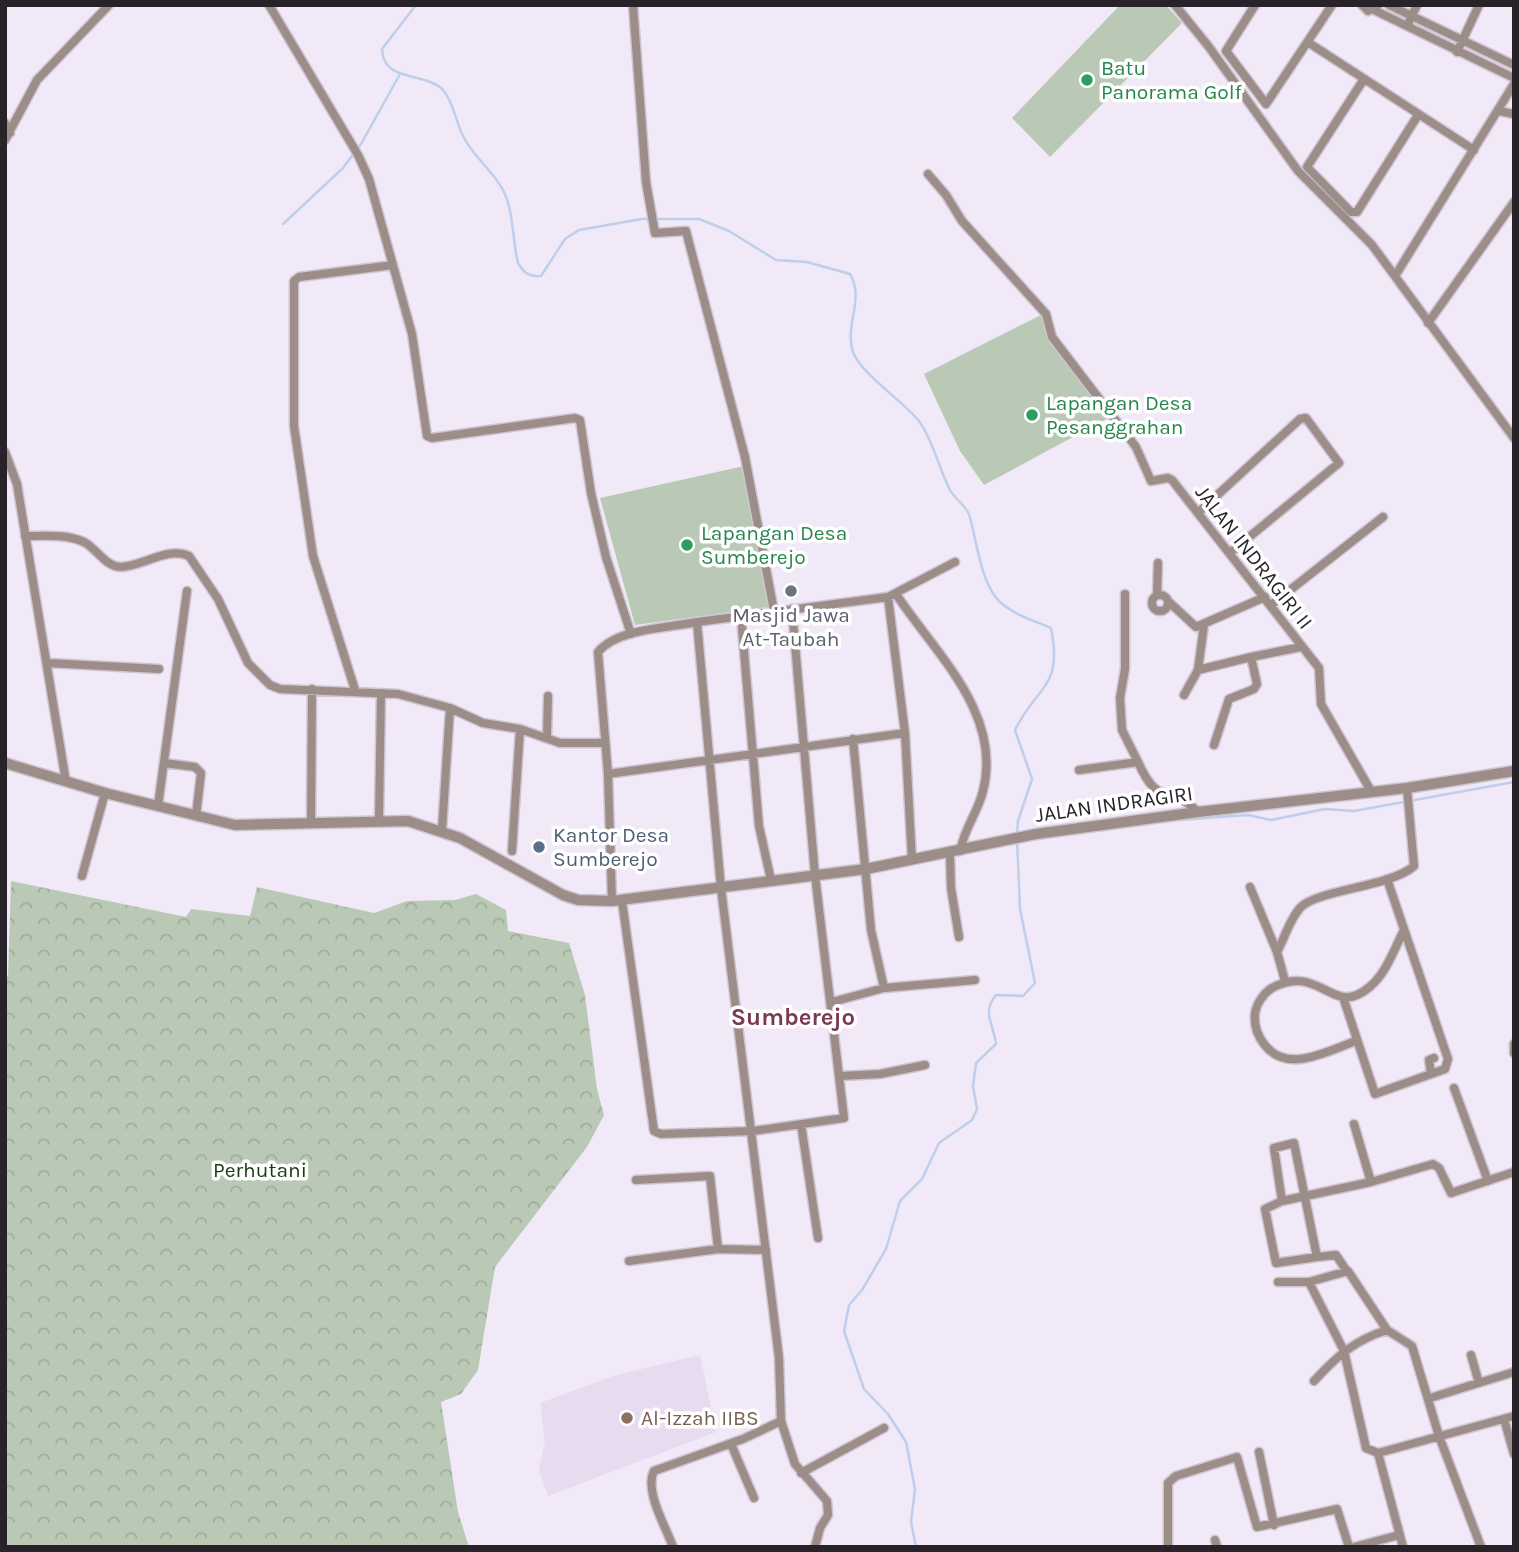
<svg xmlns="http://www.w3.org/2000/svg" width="1519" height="1552" font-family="Karla,sans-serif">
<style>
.built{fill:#e7dbf0}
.green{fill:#bac9b6}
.forest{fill:url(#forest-crowns)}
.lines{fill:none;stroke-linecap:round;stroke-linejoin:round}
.stream{stroke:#bfceea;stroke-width:2.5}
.minor-casing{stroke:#cdc5d2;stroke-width:11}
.tertiary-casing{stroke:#cdc5d2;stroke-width:13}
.minor{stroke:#9c8d88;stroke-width:8}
.tertiary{stroke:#9c8d88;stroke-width:10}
.leisure-dot{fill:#2e9e5b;stroke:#fff;stroke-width:2.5}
.worship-dot{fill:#6b7280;stroke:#fff;stroke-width:2.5}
.service-dot{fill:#5c6f8a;stroke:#fff;stroke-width:2.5}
.education-dot{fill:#8d6e63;stroke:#fff;stroke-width:2.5}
.labels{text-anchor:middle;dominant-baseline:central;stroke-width:7;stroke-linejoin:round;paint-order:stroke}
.leisure-label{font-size:21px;fill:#27864d;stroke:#fff;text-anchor:start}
.street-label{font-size:21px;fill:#272329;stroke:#fff}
.worship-label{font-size:21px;fill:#5b616d;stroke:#fff}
.service-label{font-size:21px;fill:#4e5e75;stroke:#fff;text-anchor:start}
.park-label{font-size:21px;fill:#193711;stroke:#fff}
.education-label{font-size:21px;fill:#785e54;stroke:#fff;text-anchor:start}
.quarter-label{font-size:24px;font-weight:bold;fill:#7d3852;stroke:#fff}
</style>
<defs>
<pattern id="forest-crowns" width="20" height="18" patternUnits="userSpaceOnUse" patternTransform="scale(1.75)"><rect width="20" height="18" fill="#bac9b6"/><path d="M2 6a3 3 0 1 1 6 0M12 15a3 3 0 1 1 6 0" fill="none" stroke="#a0ac9c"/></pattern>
</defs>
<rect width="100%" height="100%" fill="#f1e9f7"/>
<path class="built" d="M700,1355L716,1432L548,1496L539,1470L545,1442L540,1403L616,1375Z"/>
<path class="green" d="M1120,5H1166L1182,23L1050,157L1012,118Z
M1041,315L1051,342L1108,418L984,485L960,451L924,374Z
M744,466L768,607L635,625L600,498Z"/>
<path class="forest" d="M11,881L186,917L191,909L250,916L257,887L374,913L407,901L455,900L476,894L506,910L508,931L569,943L585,995L597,1089L604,1115L587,1147L495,1267L478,1370L461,1394L441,1402L458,1512L469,1547H5V977L8,976Z"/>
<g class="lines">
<path class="stream" d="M416,5L382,49C383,83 424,71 443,90C453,101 456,121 462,134C472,156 491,168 503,190C514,211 512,239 518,263C524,273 529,277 541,276L565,239L579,230L642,219H699L729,231L776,260L807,262L850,274C865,299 844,326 853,352C861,374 902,400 919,421C933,440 939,469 950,490C955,499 964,504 969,514C977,540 980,584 1001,603C1015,615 1035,621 1051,628C1063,688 1038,684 1015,730L1032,779L1018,821L1017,834
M283,224L343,168L361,144L400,74
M1179,820L1248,815L1271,820L1325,809L1354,811L1514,782
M916,1547L911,1522L915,1489L906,1442L888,1414L864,1389L844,1331L849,1305L862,1290L886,1249L900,1201L922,1179L939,1143L972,1120L977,1109L973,1086L976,1063L996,1044C994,1024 981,1013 996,995L1023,996L1035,983L1020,909L1017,840"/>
<g class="minor-casing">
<path id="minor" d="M269,5L358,155L369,179L412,334L427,436L432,438L575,418L580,420L591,493L606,557L631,634
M633,5L646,182L655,233L686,231L745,457L774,611
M1175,5L1209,47L1298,171L1372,245L1514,438
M1255,5L1226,51L1266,104L1332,5
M1362,5L1368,11L1378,5
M1389,5L1514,65
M1374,10L1514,78
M1409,22L1417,5
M1309,43L1474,150
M1457,52L1479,5
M1364,79L1307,167L1351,212H1357L1418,115
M1499,111L1514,114
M5,123L10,133
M5,140L37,80L109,5
M928,174L946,195L962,221L1046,314L1052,337L1136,447L1151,481L1168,478L1172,480L1319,668L1321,704L1371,791
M1395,276L1514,84
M1428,323L1514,202
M5,452L17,484L66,782
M1199,512L1300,419L1306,418L1339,463L1231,552
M25,536C45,536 66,534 84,542C96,548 105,566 120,567C142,567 167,546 189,556L218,599L248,663L270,685L280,689L398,694L450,708L483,723L520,729
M896,594C934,652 1003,713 983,791C978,812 965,827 960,851
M1125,594V669L1120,698L1122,730L1138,762
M1152 603a8 8 0 1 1 16 0a8 8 0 1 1-16 0Z
M1157,595L1158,563
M888,597L905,733L912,860
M1169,602L1196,627L1265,597
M1271,605L1383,517
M741,616L759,826L771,880
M1251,657L1301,647
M48,663L159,669
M1198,670L1251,657L1257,684L1254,689L1229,699L1214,745
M355,690L313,556L294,426V281L299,277L393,265
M1184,695L1198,670L1204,625
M547,736L548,696
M164,763L195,767L201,773L196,816
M1079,770L1138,762C1159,809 1167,782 1198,812
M608,774L905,733
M158,806L187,591
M379,820L381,693
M311,822L312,689
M442,830L450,708
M512,851L520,729L560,743H605
M950,854L951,888L959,937
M82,876L105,793
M1250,887L1277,952
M612,901L608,774L598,652C618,628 668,628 697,622
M622,901L654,1131L661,1134L753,1131L844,1118L815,875L792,609
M1285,981L1277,952C1284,939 1290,919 1300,908C1315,890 1391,887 1414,866L1407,788
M884,988L975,980
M1343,997L1375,1094L1445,1069L1448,1059L1387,879
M832,1002L884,988L871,930L853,739
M1356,1041C1327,1051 1287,1075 1264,1044C1257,1035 1254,1025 1255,1014C1256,1004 1264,993 1272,988C1314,965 1330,1007 1357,995C1383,983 1391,956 1403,932
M1514,1044V1053
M1431,1074L1429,1060L1434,1058
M841,1076L880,1074L925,1065
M1454,1088L1488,1181
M801,1124L818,1238
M1354,1124L1371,1182
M1294,1143L1317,1257L1276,1263L1265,1209L1282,1201L1274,1148Z
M636,1180L710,1176L718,1249
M1282,1201L1371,1182L1433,1164L1439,1168L1451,1193L1514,1172
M1317,1257L1336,1255L1346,1270
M629,1261L718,1249L766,1250
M1278,1282H1309L1348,1271L1387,1330L1412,1346L1439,1436L1481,1547
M1309,1282L1344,1351L1366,1448L1378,1453
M1471,1355L1479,1383
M1314,1381C1337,1356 1355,1340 1387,1330
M1430,1398L1514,1372
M1504,1419L1514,1454
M781,1421L795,1464L827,1501L828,1515L820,1528L815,1547
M731,1444L754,1498
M1259,1452L1274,1525
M801,1473L884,1428
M1215,1540L1217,1547
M673,1547C666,1527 644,1491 654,1471L743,1439L781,1421L779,1358L721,888L697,622L888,597L955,562
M1168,1547V1483L1176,1476L1237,1457L1257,1527L1337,1509L1349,1547
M1354,1547L1399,1535
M1403,1547L1378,1453L1514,1416"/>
</g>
<g class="tertiary-casing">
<path id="tertiary" d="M5,763L105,793L235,825L408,821L460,838L563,895L578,900L612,901L866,869L1036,834L1198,812L1407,788L1514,771"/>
</g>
<use href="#minor" class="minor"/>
<use href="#tertiary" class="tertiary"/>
</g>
<g class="leisure-dot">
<circle cx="1087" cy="80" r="7"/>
<circle cx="1032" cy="415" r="7"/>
<circle cx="687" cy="545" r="7"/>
</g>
<circle class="worship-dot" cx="791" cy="591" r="7"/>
<circle class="service-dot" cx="539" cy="847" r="7"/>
<circle class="education-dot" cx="627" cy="1418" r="7"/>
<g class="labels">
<g class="leisure-label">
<text x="1101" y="68">Batu<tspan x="1101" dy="24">Panorama Golf</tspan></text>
<text x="1046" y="403">Lapangan Desa<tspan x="1046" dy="24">Pesanggrahan</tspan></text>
<text x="701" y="533">Lapangan Desa<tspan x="701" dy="24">Sumberejo</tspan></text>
</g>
<g class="street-label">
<text transform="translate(1254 557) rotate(52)">JALAN INDRAGIRI II</text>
<text transform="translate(1114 804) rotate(-8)">JALAN INDRAGIRI</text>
</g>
<g class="worship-label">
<text x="791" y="615">Masjid Jawa<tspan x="791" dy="24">At-Taubah</tspan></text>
</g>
<g class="service-label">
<text x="553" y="835">Kantor Desa<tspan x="553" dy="24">Sumberejo</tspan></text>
</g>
<g class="park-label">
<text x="260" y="1170">Perhutani</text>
</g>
<g class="education-label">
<text x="641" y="1418">Al-Izzah IIBS</text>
</g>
<g class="quarter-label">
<text x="793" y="1017">Sumberejo</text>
</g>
</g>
<rect width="1519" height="1552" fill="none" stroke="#272329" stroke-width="14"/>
</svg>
